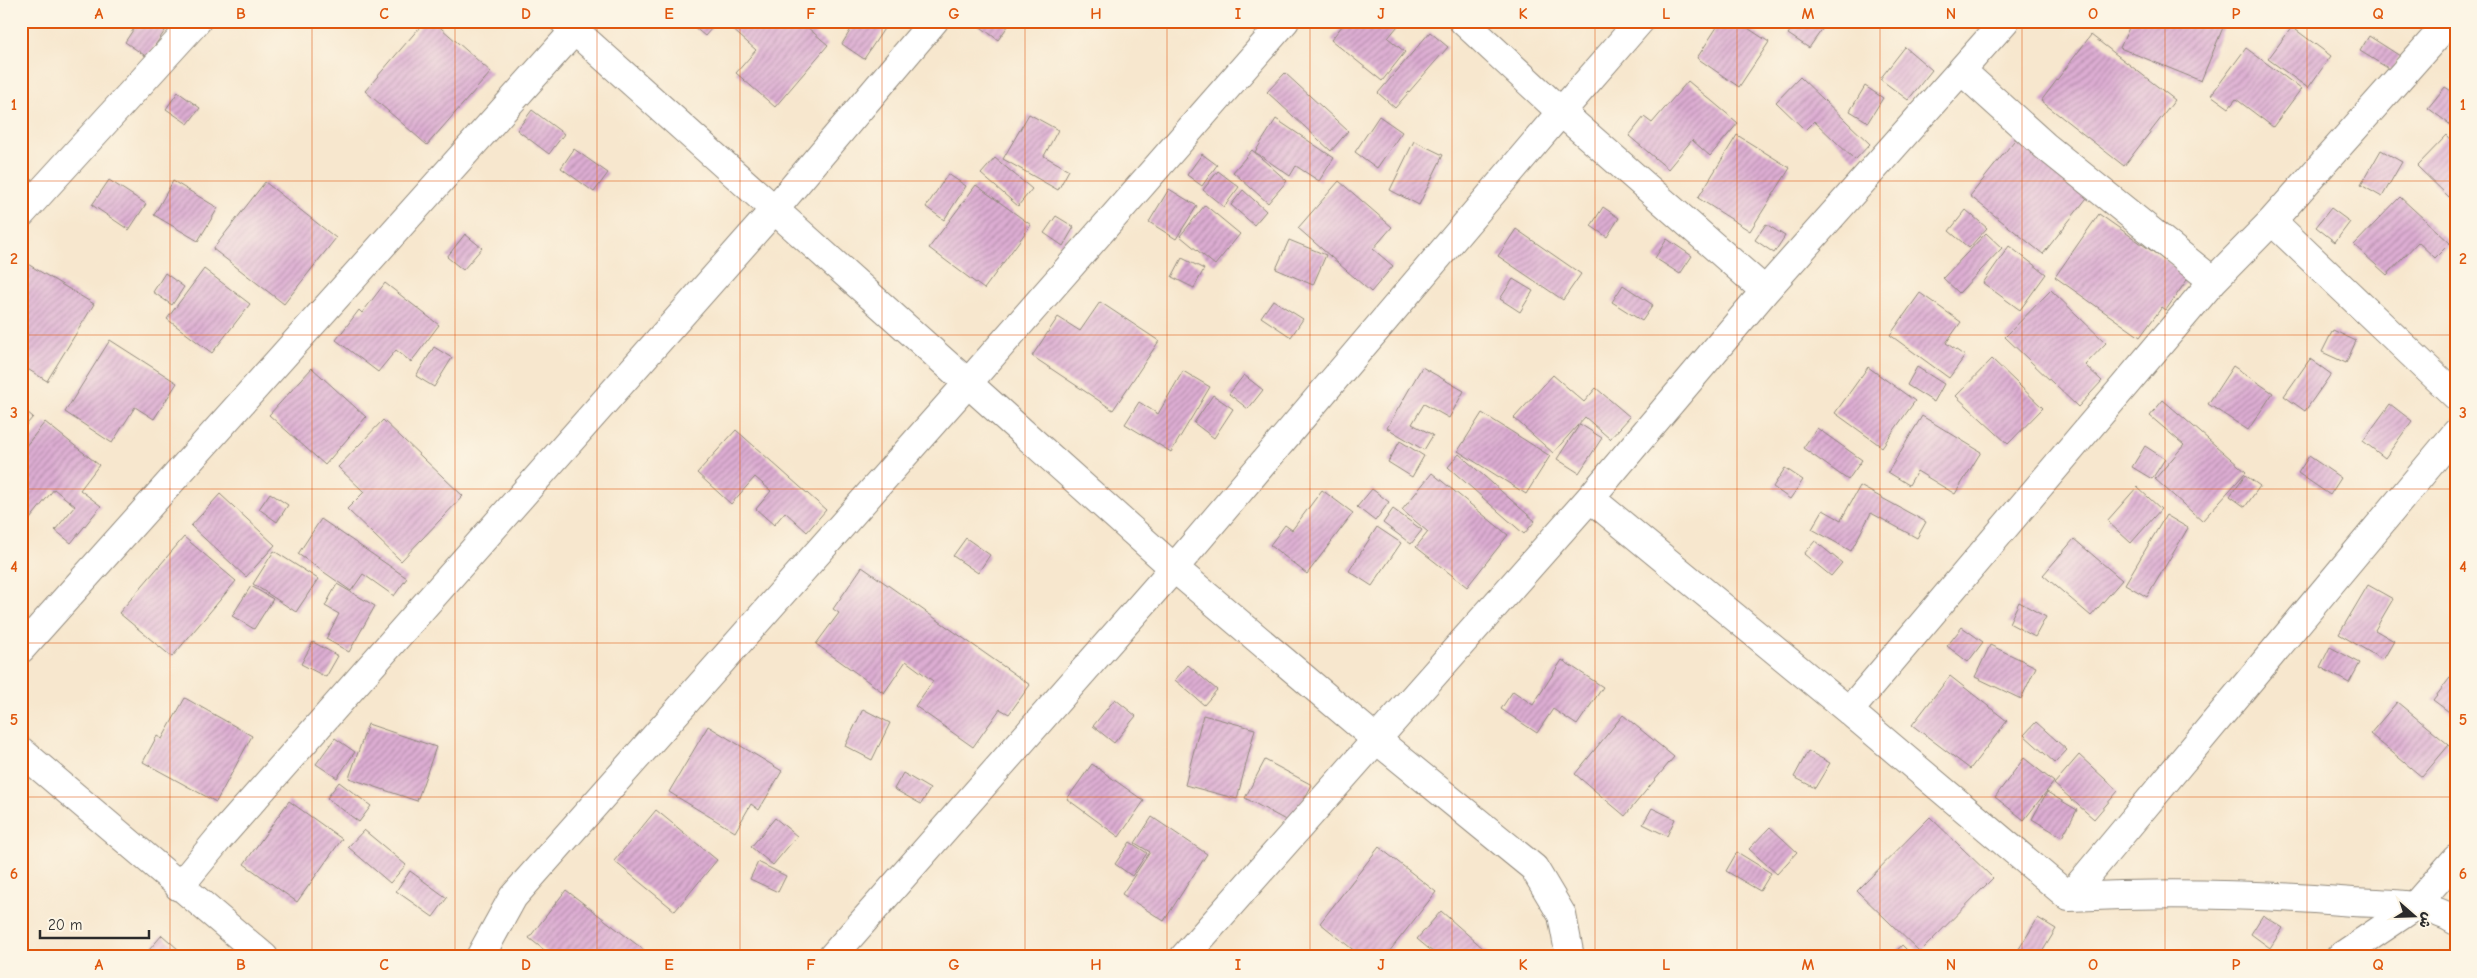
<svg xmlns="http://www.w3.org/2000/svg" width="2477" height="978" font-family="'Comic Neue','Playpen Sans Arabic',sans-serif">
<style>
.building{fill:url(#building-hatch)}
.lines{fill:none;stroke-linecap:round;stroke-linejoin:round}
.minor-casing{stroke:#91897c;stroke-width:30}
.minor{stroke:#fff;stroke-width:28}
.grid{fill:none;stroke:#df570e;stroke-width:1;stroke-opacity:0.55}
.neatline{fill:none;stroke:#df570e;stroke-width:2}
.grid-label{font-size:16px;text-anchor:middle;font-weight:bold;fill:#df570e}
</style>
<defs>
<pattern id="building-hatch" width="6" height="6" patternUnits="userSpaceOnUse" patternTransform="scale(1.25)"><rect width="6" height="6" fill="#ddadd3"/><path d="M-1 1l2-2M0 6l6-6M5 7l2-2" fill="none" stroke="#b38dab"/></pattern>
</defs>
<rect width="100%" height="100%" fill="#fcf5e5"/>
<filter id="ink" filterUnits="userSpaceOnUse"><feTurbulence type="fractalNoise" baseFrequency=".02" numOctaves="2"/><feDisplacementMap in="SourceGraphic" scale="10" xChannelSelector="R" yChannelSelector="G"/><feConvolveMatrix kernelMatrix="1 2 1 2 8 2 1 2 1" color-interpolation-filters="sRGB"/></filter>
<filter id="wash" filterUnits="userSpaceOnUse"><feTurbulence type="fractalNoise" baseFrequency=".0096" numOctaves="4" result="noise"/><feDisplacementMap in="SourceGraphic" scale="20" xChannelSelector="R" yChannelSelector="G"/><feGaussianBlur stdDeviation="1.12" result="paint"/><feColorMatrix in="noise" values="0 0 0 0 0 0 0 0 0 0 0 0 0 0 0 0 0 1.4 0 .05"/><feComposite in="paint" operator="in"/></filter>
<g filter="url(#wash)">
<rect width="100%" height="100%" fill="#f7e7ce"/>
<g id="blocks">
<path class="building" d="M139,21L171,22L147,57L125,42Z
M425,21H433L491,72L427,145L365,91Z
M687,21H718L705,36Z
M723,21H800L828,45L775,107L736,73L756,50Z
M856,21H889L864,59L842,44Z
M981,21H1010L1011,22L998,40L978,25Z
M1346,21H1402L1388,38L1405,52L1382,81L1331,40Z
M1721,21H1737L1769,42L1739,87L1697,58Z
M1797,21H1819L1825,25L1809,48L1788,34Z
M2132,21H2215L2224,25L2201,81L2120,48Z
M2292,27L2331,56L2308,88L2268,59Z
M1430,32L1448,47L1395,108L1378,93Z
M2091,35L2175,100L2124,166L2041,101Z
M2369,36L2400,56L2391,70L2360,51Z
M1905,47L1932,70L1908,100L1880,79Z
M2246,48L2301,89L2273,127L2236,99L2229,108L2211,95Z
M1285,73L1348,131L1331,151L1267,92Z
M1800,77L1870,144L1855,160L1814,121L1805,130L1776,102Z
M1688,81L1738,123L1710,156L1692,140L1668,169L1629,136L1644,117L1652,123Z
M1865,86L1883,98L1868,122L1850,111Z
M2445,87L2456,94V129L2428,108Z
M178,92L200,108L188,124L166,109Z
M532,110L564,134L549,154L517,130Z
M1029,114L1058,130L1044,156L1069,170L1058,190L1003,159Z
M1379,116L1402,132L1377,168L1355,152Z
M1276,119L1334,158L1319,181L1296,166L1290,176L1255,152Z
M1737,135L1790,168L1750,231L1698,198Z
M2447,135L2456,145V190L2449,197L2417,166Z
M2018,136L2090,194L2043,254L1970,196Z
M1414,141L1443,155L1419,205L1390,190Z
M574,149L608,173L594,192L561,168Z
M1252,150L1287,181L1268,203L1233,172Z
M2381,150L2402,162L2382,197L2361,185Z
M1202,154L1217,165L1202,186L1187,175Z
M995,158L1032,189L1018,206L981,174Z
M1218,171L1239,187L1224,207L1203,190Z
M948,174L966,186L944,220L926,207Z
M109,180L146,204L129,230L92,205Z
M173,181L218,208L198,241L154,215Z
M1339,181L1392,227L1373,249L1393,266L1371,292L1298,228Z
M265,182L336,238L284,304L213,249Z
M976,185L1031,225L984,289L929,248Z
M1169,189L1197,206L1176,239L1149,222Z
M1243,190L1266,211L1254,225L1231,205Z
M2400,197L2450,243L2435,258L2418,242L2387,275L2354,245Z
M1205,205L1240,234L1215,265L1180,236Z
M1603,207L1619,218L1607,237L1591,226Z
M2331,208L2350,222L2335,242L2316,227Z
M1966,210L1987,228L1969,248L1949,231Z
M2099,214L2189,277L2166,310L2162,307L2140,337L2055,277Z
M1056,216L1074,227L1063,246L1044,233Z
M1766,224L1785,236L1774,253L1755,240Z
M1516,229L1581,274L1563,300L1498,256Z
M1986,233L2002,248L1959,293L1943,278Z
M465,234L482,248L463,270L447,257Z
M1667,239L1692,256L1680,274L1655,258Z
M1289,240L1326,255L1313,285L1276,269Z
M2009,246L2046,274L2020,310L1983,283Z
M1182,258L1204,269L1194,288L1172,277Z
M26,263L94,304L47,381L21,365V272Z
M204,269L250,304L212,353L167,319Z
M165,273L184,287L172,305L153,292Z
M1513,279L1533,291L1520,312L1500,299Z
M385,283L439,325L411,362L396,350L378,372L336,340L359,310L362,313Z
M1623,285L1653,305L1642,321L1612,302Z
M2051,290L2106,343L2085,365L2102,381L2078,407L2005,337Z
M1920,293L1961,322L1946,343L1965,356L1949,378L1890,335Z
M1273,300L1303,319L1291,337L1261,317Z
M1100,302L1159,341L1113,410L1032,356L1058,317L1080,331Z
M2333,330L2356,341L2346,363L2322,352Z
M110,340L177,383L154,419L135,407L112,443L65,412Z
M434,347L452,358L434,387L416,376Z
M1992,359L2043,408L2008,444L1956,396Z
M2310,359L2331,374L2305,411L2284,396Z
M2233,366L2273,393L2248,430L2208,404Z
M1422,367L1464,391L1449,418L1424,404L1412,424L1433,435L1424,450L1387,428Z
M1868,367L1915,401L1882,447L1835,413Z
M1917,367L1944,384L1934,402L1907,385Z
M312,368L366,417L325,465L269,415Z
M1183,371L1210,387L1171,452L1125,424L1139,402L1158,414Z
M1244,375L1263,390L1248,409L1229,394Z
M1553,375L1584,402L1596,388L1630,417L1610,439L1585,417L1553,453L1514,418Z
M1213,395L1233,409L1214,438L1194,423Z
M2163,400L2246,472L2202,521L2155,479L2184,445L2150,416Z
M2390,404L2412,421L2385,458L2363,441Z
M21,407L33,417L21,431Z
M1482,413L1550,456L1526,494L1458,451Z
M1922,416L1981,452L1955,494L1917,471L1909,485L1888,472Z
M383,420L463,496L401,561L347,509L364,492L338,467Z
M45,422L99,465L80,490L101,506L71,543L55,530L75,506L54,489L30,519L21,512V452Z
M1580,424L1602,438L1579,473L1557,459Z
M1817,428L1862,460L1848,480L1803,448Z
M736,430L826,510L807,532L785,512L774,525L756,509L771,491L755,477L731,504L697,473Z
M1400,441L1424,456L1412,477L1388,462Z
M2145,446L2165,459L2152,479L2132,467Z
M1459,454L1535,521L1524,534L1448,467Z
M2309,456L2341,478L2330,495L2298,473Z
M1785,468L1803,480L1790,499L1773,487Z
M1432,473L1508,535L1467,587L1416,547L1428,532L1402,510Z
M2245,475L2260,486L2245,507L2230,496Z
M1860,486L1926,522L1917,538L1871,513L1851,551L1812,529L1823,510L1841,520Z
M2137,487L2161,509L2131,543L2107,521Z
M1372,489L1389,502L1375,521L1357,507Z
M1322,490L1353,513L1307,574L1270,545L1285,525L1292,530Z
M270,493L288,505L277,522L259,509Z
M220,494L275,545L246,577L191,526Z
M1393,509L1422,530L1411,544L1383,523Z
M2166,515L2188,528L2147,597L2125,584Z
M321,519L407,578L394,596L363,574L351,591L298,554Z
M1377,527L1401,543L1372,586L1349,571Z
M184,537L236,581L172,657L119,613Z
M966,538L990,555L978,573L953,556Z
M2074,539L2122,580L2091,616L2043,575Z
M1815,541L1842,563L1831,576L1804,554Z
M274,551L318,579L296,612L253,584Z
M862,567L1030,685L1009,714L1000,709L973,747L915,706L933,681L906,661L884,693L816,644L839,613L833,609Z
M337,584L375,606L349,652L326,639L339,614L325,606Z
M2368,585L2393,599L2375,630L2394,641L2383,660L2339,634Z
M251,586L273,599L254,629L232,616Z
M2019,602L2046,617L2035,637L2009,623Z
M1962,627L1983,642L1968,662L1947,646Z
M313,642L338,656L326,677L301,664Z
M1990,645L2036,667L2021,699L1975,677Z
M2330,647L2360,663L2349,683L2320,667Z
M1562,660L1603,687L1577,725L1553,709L1537,733L1501,709L1513,691L1533,705Z
M1188,665L1217,690L1204,705L1175,680Z
M2456,670V717L2433,700Z
M1950,676L2007,721L1970,769L1912,725Z
M185,698L252,736L216,802L143,762L157,736L162,739Z
M1115,699L1136,716L1114,743L1093,726Z
M2397,702L2449,745L2422,777L2370,734Z
M863,709L890,723L872,760L845,746Z
M1203,715L1255,729L1237,799L1185,785Z
M1623,715L1674,757L1625,816L1575,774Z
M2036,722L2067,750L2055,763L2024,735Z
M368,724L436,747L417,801L349,778Z
M708,726L782,771L759,810L751,804L735,832L669,792Z
M335,738L355,752L337,778L316,764Z
M1808,751L1830,763L1815,788L1794,777Z
M2079,755L2118,791L2094,819L2054,784Z
M2024,758L2054,782L2024,820L1995,797Z
M1265,760L1312,785L1291,823L1245,798Z
M1092,764L1144,801L1119,837L1067,799Z
M903,773L930,789L921,804L894,789Z
M339,782L371,806L359,822L327,798Z
M2047,792L2077,810L2062,837L2032,819Z
M289,801L342,839L297,902L244,864Z
M1652,808L1675,819L1667,836L1643,824Z
M656,810L717,860L675,911L614,861Z
M1152,817L1207,854L1164,921L1122,894L1150,852L1135,843Z
M1930,817L1993,878L1920,952L1857,891Z
M775,818L797,836L773,865L751,847Z
M1770,827L1797,852L1777,874L1749,849Z
M364,830L406,865L390,883L348,847Z
M1130,842L1147,853L1132,876L1115,864Z
M1379,847L1436,892L1385,957H1362L1320,923Z
M1737,852L1771,873L1760,891L1726,871Z
M758,862L786,876L778,892L750,879Z
M410,871L447,898L433,917L396,891Z
M566,890L653,957H553L529,938Z
M1441,911L1493,957H1431L1434,953L1417,939Z
M2263,915L2283,928L2270,948L2251,934Z
M2038,918L2056,929L2039,957H2014Z
M162,935L187,957H143Z
M1902,945L1914,957H1891Z"/>
</g>
</g>
<g filter="url(#ink)">
<use href="#blocks" fill-opacity="0" stroke="#91897c" stroke-width="1"/>
<g class="lines">
<g class="minor-casing">
<path id="minor" d="M564,21L1174,568L1377,740L1534,868L1562,915L1570,957
M1463,21L1561,112L1765,291
M1962,71L2045,146L2213,281
M21,214L197,21
M2272,221L2456,396
M1590,498L1849,711L2069,897C2163,892 2258,894 2353,902C2386,904 2427,902 2456,921
M21,649L575,30
M1849,711L2213,281L2272,221L2450,21
M21,751L264,957
M179,887L221,836L774,210L934,21
M2069,897L2456,433
M480,957L513,897L968,383L1285,21
M832,957L1174,568L1561,112L1640,21
M1184,957L1590,498L1765,291L2005,21
M2340,957L2414,907L2456,859"/>
</g>
<use href="#minor" class="minor"/>
</g>
</g>
<path class="grid" d="M170,21V957M312,21V957M455,21V957M597,21V957M740,21V957M882,21V957M1025,21V957M1167,21V957M1310,21V957M1452,21V957M1595,21V957M1737,21V957M1880,21V957M2022,21V957M2165,21V957M2307,21V957M21,181H2456M21,335H2456M21,489H2456M21,643H2456M21,797H2456"/>
<rect width="2477" height="978" fill="none" stroke="#fcf5e5" stroke-width="55"/>
<g transform="translate(2414 916) rotate(110)" stroke="#fcf5e5" stroke-width="4" paint-order="stroke">
<path d="M0-4L9 19L0 12L-9 19Z" fill="#2b2b2b"/>
<text y="-8" font-size="14" font-weight="bold" text-anchor="middle" fill="#2b2b2b">ش</text>
</g>
<path d="M40 930v8h109v-8" fill="none" stroke="#2b2b2b" stroke-width="2.5"/>
<text x="48" y="930" font-size="15" fill="#2b2b2b" stroke="#fcf5e5" stroke-width="4" paint-order="stroke">20 m</text>
<rect x="28" y="28" width="2422" height="922" class="neatline"/>
<g class="grid-label">
<text x="99" y="19">A</text>
<text x="241" y="19">B</text>
<text x="384" y="19">C</text>
<text x="526" y="19">D</text>
<text x="669" y="19">E</text>
<text x="811" y="19">F</text>
<text x="954" y="19">G</text>
<text x="1096" y="19">H</text>
<text x="1238" y="19">I</text>
<text x="1381" y="19">J</text>
<text x="1523" y="19">K</text>
<text x="1666" y="19">L</text>
<text x="1808" y="19">M</text>
<text x="1951" y="19">N</text>
<text x="2093" y="19">O</text>
<text x="2236" y="19">P</text>
<text x="2378" y="19">Q</text>
<text x="14" y="110">1</text>
<text x="2463" y="110">1</text>
<text x="14" y="264">2</text>
<text x="2463" y="264">2</text>
<text x="14" y="418">3</text>
<text x="2463" y="418">3</text>
<text x="14" y="572">4</text>
<text x="2463" y="572">4</text>
<text x="14" y="725">5</text>
<text x="2463" y="725">5</text>
<text x="14" y="879">6</text>
<text x="2463" y="879">6</text>
<text x="99" y="970">A</text>
<text x="241" y="970">B</text>
<text x="384" y="970">C</text>
<text x="526" y="970">D</text>
<text x="669" y="970">E</text>
<text x="811" y="970">F</text>
<text x="954" y="970">G</text>
<text x="1096" y="970">H</text>
<text x="1238" y="970">I</text>
<text x="1381" y="970">J</text>
<text x="1523" y="970">K</text>
<text x="1666" y="970">L</text>
<text x="1808" y="970">M</text>
<text x="1951" y="970">N</text>
<text x="2093" y="970">O</text>
<text x="2236" y="970">P</text>
<text x="2378" y="970">Q</text>
</g>
</svg>
